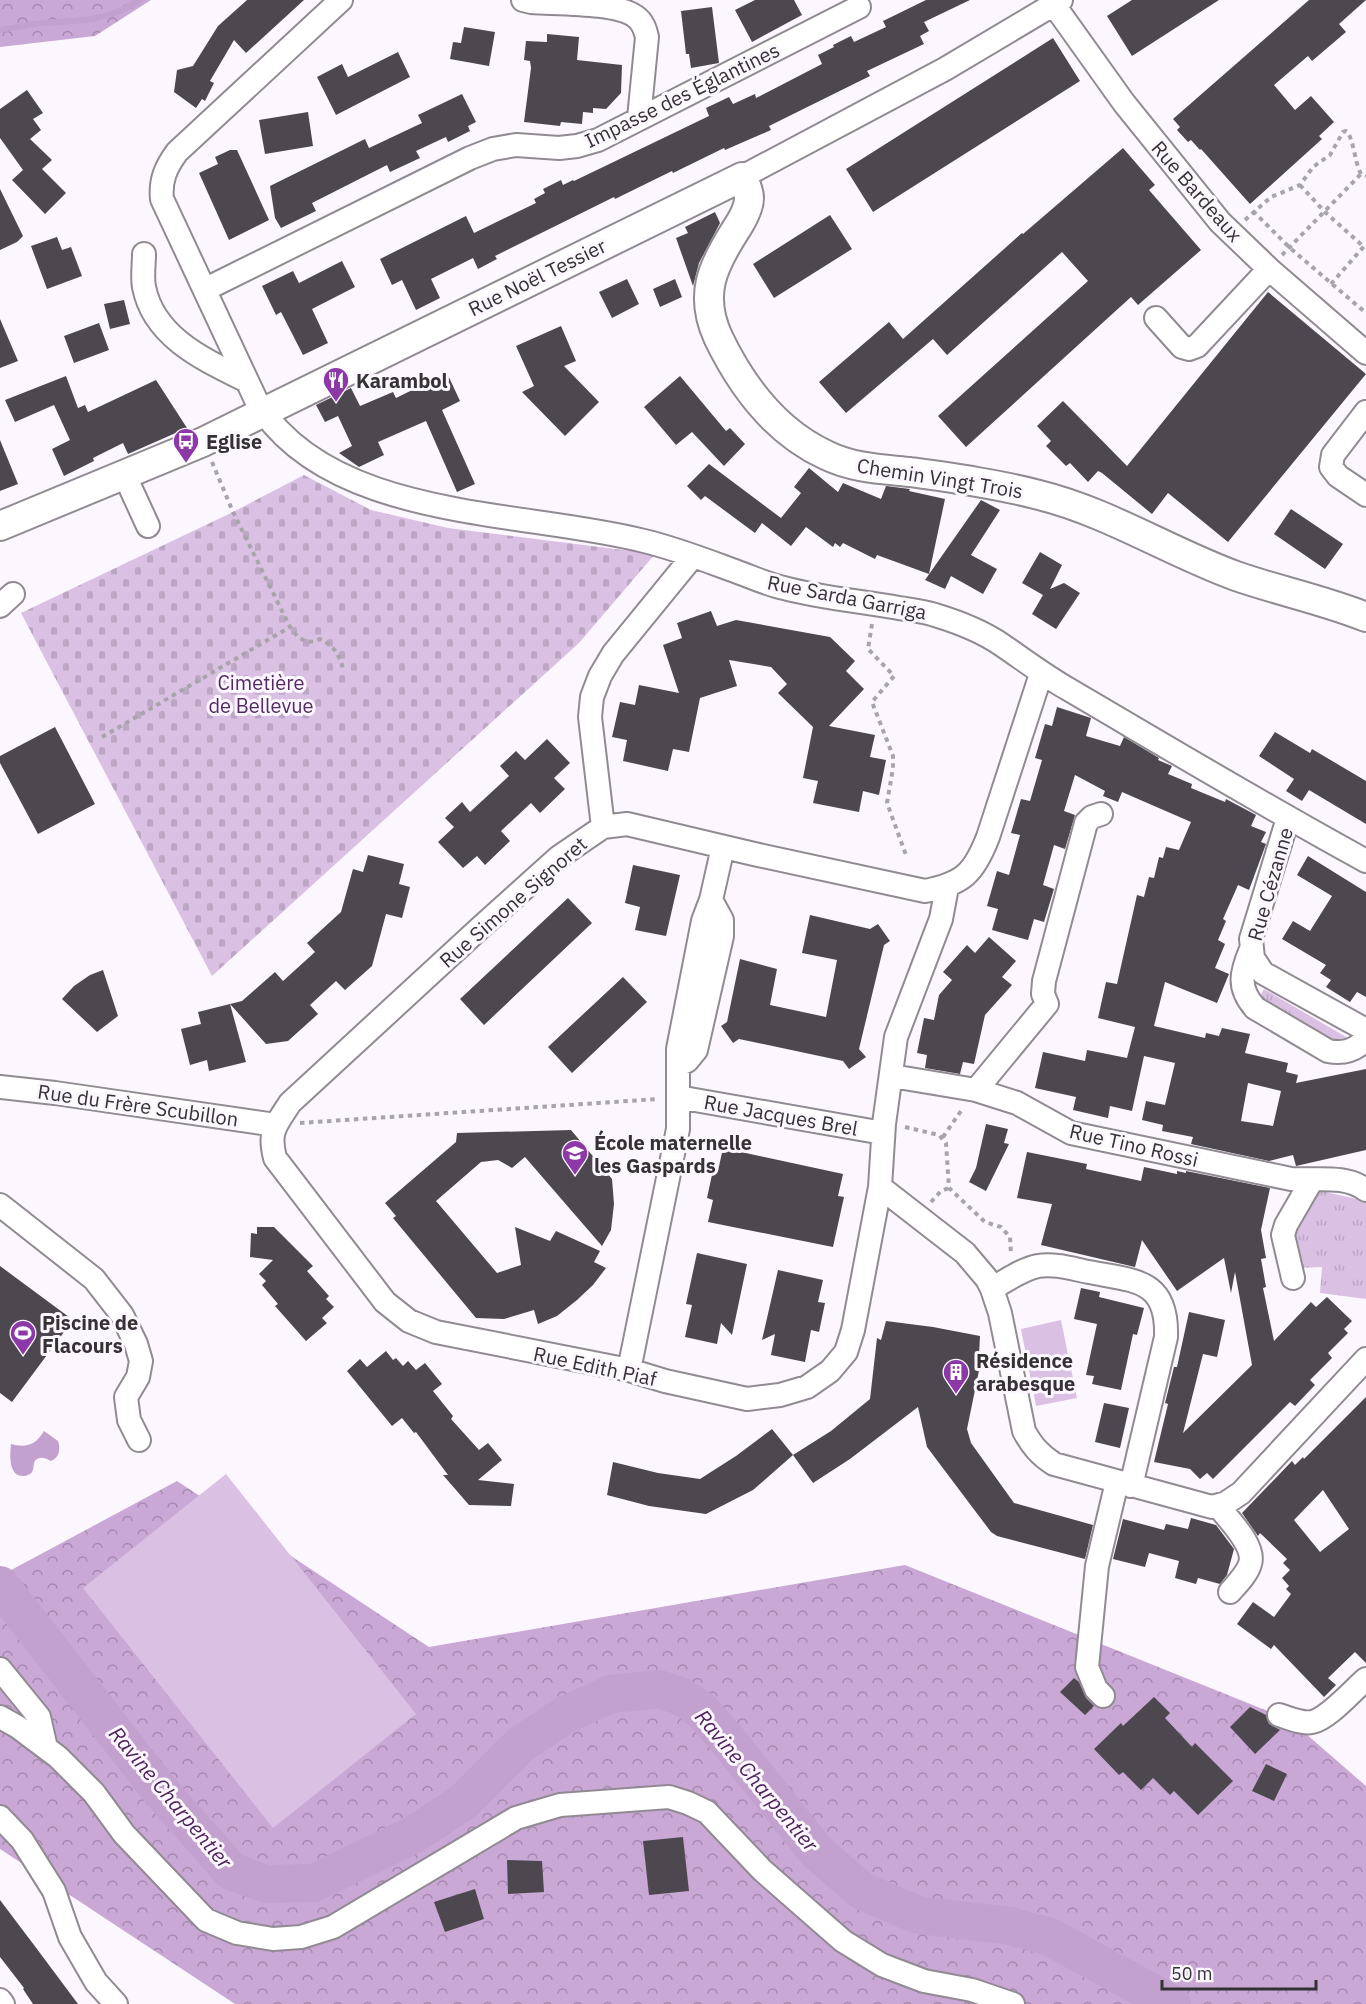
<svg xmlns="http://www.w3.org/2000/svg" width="1366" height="2004" font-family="'IBM Plex Sans',sans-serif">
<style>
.grass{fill:url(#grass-tufts)}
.forest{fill:url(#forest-crowns)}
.cemetery{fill:url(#cemetery-stones)}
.pitch{fill:#dac1e3}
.water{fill:#c2a1ce}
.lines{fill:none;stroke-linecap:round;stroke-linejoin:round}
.stream{stroke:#c2a1ce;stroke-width:6}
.river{stroke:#c2a1ce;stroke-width:38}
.building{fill:#4d474f;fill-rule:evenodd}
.minor-casing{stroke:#918a93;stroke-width:26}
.major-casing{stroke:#918a93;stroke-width:32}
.path{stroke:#a9a4ab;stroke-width:4;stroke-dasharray:4.5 4.5;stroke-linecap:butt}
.minor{stroke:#fff;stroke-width:22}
.major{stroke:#fff;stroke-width:28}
.labels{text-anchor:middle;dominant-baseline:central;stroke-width:6;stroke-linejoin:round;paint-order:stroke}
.street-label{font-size:20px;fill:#353236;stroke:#fcf6ff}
.poi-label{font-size:20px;font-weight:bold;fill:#353236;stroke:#fcf6ff;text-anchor:start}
.park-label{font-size:20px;fill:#532962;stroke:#fcf6ff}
.water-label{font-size:21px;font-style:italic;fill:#4d235b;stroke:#fcf6ff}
</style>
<defs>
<pattern id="grass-tufts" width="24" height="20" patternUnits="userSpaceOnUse" patternTransform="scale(1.5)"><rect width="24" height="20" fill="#dac1e3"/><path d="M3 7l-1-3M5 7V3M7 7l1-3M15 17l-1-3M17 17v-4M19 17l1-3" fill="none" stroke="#bca6c3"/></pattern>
<pattern id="forest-crowns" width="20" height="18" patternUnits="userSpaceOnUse" patternTransform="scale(1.5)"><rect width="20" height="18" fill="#caa8d6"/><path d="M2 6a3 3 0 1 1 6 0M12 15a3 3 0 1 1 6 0" fill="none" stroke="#a589ae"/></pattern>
<pattern id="cemetery-stones" width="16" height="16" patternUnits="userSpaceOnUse" patternTransform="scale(1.5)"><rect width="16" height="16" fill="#dac1e3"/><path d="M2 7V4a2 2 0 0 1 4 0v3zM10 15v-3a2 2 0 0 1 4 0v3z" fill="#bca6c3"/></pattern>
</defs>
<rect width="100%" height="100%" fill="#fcf6ff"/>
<path class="grass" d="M1264,989L1353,1041L1341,1047L1256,1003Z
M1321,1191L1366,1201V1299L1320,1293L1322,1267L1298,1268L1292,1233L1314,1192Z"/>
<path class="forest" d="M0,0H151L95,36L0,47Z
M177,1481L429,1647L905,1565L1290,1720L1366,1786V2004H235L0,1849V1576Z"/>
<path class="cemetery" d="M304,475L371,510L448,528L655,554L579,643L212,976L21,613L233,512Z"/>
<path class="pitch" d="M1061,1320L1077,1398L1036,1406L1021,1329Z
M226,1474L416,1714L273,1828L83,1588Z"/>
<path class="water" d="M44,1431L58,1441C61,1449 59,1458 51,1461C47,1459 42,1456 37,1459C32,1462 35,1467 32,1472C31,1474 26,1476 24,1476C8,1477 10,1454 11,1444C26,1448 36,1445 44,1431Z"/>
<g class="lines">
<path class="stream" d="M0,30C14,28 28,24 43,23C76,21 111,21 139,0"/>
<path class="river" d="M0,1585L158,1788L231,1871L266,1884L314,1883L413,1835L463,1802L521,1744L565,1715L611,1694L659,1689L680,1696L700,1709L725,1737L817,1852L862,1891L918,1915L1010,1926L1050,1937L1172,2004"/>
</g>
<path class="building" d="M247,0H304L246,53L234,40L210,81L214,83L205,101L202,99L196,108L174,92L177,70L193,66L218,26Z
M755,0H794L802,15L752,42L735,10Z
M926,0H970L924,22L929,31L920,36L924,44L867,71L870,76L769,126L771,130L725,150L724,148L673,173L672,171L615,199L614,197L495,256L497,259L478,269L473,258L431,279L440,298L416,310L402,280L392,285L380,259L466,216L474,233L536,203L534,199L545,193L543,189L561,180L563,185L573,180L574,181L709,116L706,108L729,97L733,104L755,94L756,98L822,64L818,55L834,47L833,45L851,36L854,42L886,27L883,21Z
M1132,0H1219L1132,56L1107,16Z
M1309,0H1366L1339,24L1346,32L1312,61L1308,56L1274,85L1295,110L1311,96L1334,122L1319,136L1322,139L1250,204L1201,149L1200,150L1191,140L1188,142L1177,130L1180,127L1173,119Z
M712,7L719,63L691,68L689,54H686L681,11Z
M464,27L495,32L489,66L450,59L453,42L461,43Z
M547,34L579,37L577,60L622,65L621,93L606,109L593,108V113L583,112L582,124L561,122L560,126L524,122L531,68L530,61L524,60L526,41L547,42Z
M1053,38L1080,81L873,212L846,169Z
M398,52L410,77L336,115L317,77L342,64L348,77Z
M27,90L43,113L33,119L41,130L30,139L52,160L42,169L66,193L45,214L12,180L23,170L0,138V109Z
M462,94L476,122L468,126L470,131L448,142L446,137L416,151L420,158L390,172L387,165L312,203L316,211L281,228L275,218L270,186L365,139L369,148L422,123L418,115Z
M308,112L313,146L265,154L259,120Z
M1123,148L1155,185L1149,190L1201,250L1138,305L1131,297L966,447L938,416L1088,281L1062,252L947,355L933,339L846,413L819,382L889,322L903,339L1022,233L1023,234Z
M230,150H237L269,220L229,240L199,173L218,164L215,157Z
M0,189L23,236L17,242L0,250Z
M715,212L720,223L699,263L693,286L676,238L688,233L685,227Z
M830,215L852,249L774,298L753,264Z
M57,237L62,250L71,247L82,276L47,289L31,246Z
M342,261L355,287L312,309L328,343L303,355L281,312L276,315L262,286L293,271L299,283Z
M627,279L639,304L612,318L599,292Z
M675,279L682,297L660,307L653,289Z
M1268,292L1366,374L1228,542L1168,493L1152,514L1102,473L1098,471L1088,482L1070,463L1066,466L1046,446L1051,441L1037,426L1063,401L1127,466Z
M124,300L130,324L110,329L104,304Z
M0,319L18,361L0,368Z
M99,323L109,350L74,363L64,336Z
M561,326L576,361L564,366L599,402L565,436L522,392L534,386L516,346Z
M447,373L460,401L442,410L475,484L457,492L426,421L378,442L384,455L359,467L339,453L352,446L338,416L325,422L316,405L351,388L360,406L393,392L396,398Z
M66,376L78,408L85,405L88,412L156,380L187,428L128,454L123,443L93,458L94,461L64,476L52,449L70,440L54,405L15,422L5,400Z
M680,376L726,431L730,428L745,444L724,466L692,432L676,445L644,407Z
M0,440L18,484L0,491Z
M709,464L781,518L801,493L794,487L809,468L838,492L843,483L881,499L886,486L910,489L909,491L945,499L929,574L877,555L875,559L843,543L840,547L835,543L833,547L806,527L791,546L762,523L755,533L705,496L701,500L687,486Z
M981,500L1000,510L971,555L997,569L983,594L951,576L945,589L925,580Z
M1291,509L1343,544L1325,569L1274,534Z
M1040,552L1062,565L1050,589L1064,583L1080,593L1056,629L1032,614L1043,595L1022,583Z
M711,611L717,626L736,620L830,637L855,661L846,671L864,689L829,726L875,735L870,757L886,760L879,795L863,791L859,812L813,803L818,781L803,778L813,727L778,693L787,684L771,667L729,660L737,686L700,698L689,752L673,749L668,771L623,761L627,740L612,737L620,702L635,705L639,685L679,693L663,645L682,638L677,623Z
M1057,707L1091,718L1086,736L1120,746L1124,737L1159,758L1158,760L1172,766L1168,774L1192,784L1191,788L1225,802L1226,799L1256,815L1251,826L1266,832L1261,842L1266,844L1249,890L1238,885L1223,919L1226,921L1218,940L1225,944L1215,968L1229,974L1217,1003L1165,982L1154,1026L1205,1038L1206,1033L1219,1036L1222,1028L1250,1034L1245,1053L1288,1063L1286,1072L1298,1075L1296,1083L1366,1069V1150L1296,1166L1293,1155L1269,1161L1191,1144L1193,1137L1162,1131L1163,1125L1142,1120L1146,1101L1165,1105L1175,1063L1144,1056L1132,1111L1110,1106L1108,1118L1073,1110L1076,1097L1035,1088L1043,1052L1085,1061L1087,1050L1127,1058L1135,1027L1098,1018L1106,982L1117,984L1137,895L1144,897L1149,877L1154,878L1159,857L1163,858L1166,847L1179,850L1191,822L1122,792L1118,802L1103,796L1105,791L1075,775L1064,811L1075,815L1065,849L1054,845L1043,885L1054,889L1044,922L1034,919L1028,940L992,930L998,909L987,906L997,871L1009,875L1020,835L1011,833L1021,799L1030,801L1042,760L1035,758L1045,724L1052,726ZM1248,1083L1281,1091L1273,1126L1241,1121Z
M55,727L95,804L38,834L0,763V756Z
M1275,732L1310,753L1312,749L1366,781V824L1309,790L1302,801L1286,791L1294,779L1259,756Z
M547,739L570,763L554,778L565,789L540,813L531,803L501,831L510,841L485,865L477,856L463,868L438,842L454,827L445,818L462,802L470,812L509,776L500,766L516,751L525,760Z
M368,855L404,864L399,884L410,887L402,918L386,914L372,966L345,990L336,981L310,1005L318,1014L288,1041L266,1044L230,1004L246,1062L209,1071L207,1060L190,1065L181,1029L201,1024L198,1012L242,1001L275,972L283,981L315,952L307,943L341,912L353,869L363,872Z
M1308,856L1366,892V997L1357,992L1350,1002L1326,987L1331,980L1320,973L1326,965L1282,939L1293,921L1310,931L1332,896L1297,875Z
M633,865L680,875L666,936L635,930L640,907L625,903Z
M568,898L592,923L484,1025L460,999Z
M810,915L870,929L878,924L890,941L884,945L859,1049L866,1057L849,1069L843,1061L739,1039L733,1043L721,1026L727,1022L740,959L777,969L770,1005L826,1017L837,960L802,953Z
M989,937L1016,961L1002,977L1012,985L985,1015L974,1064L963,1062L960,1074L925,1068L927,1055L917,1053L924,1018L934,1020L939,995L952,980L943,972L967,945L975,953Z
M103,970L118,1016L97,1032L62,999L74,986L90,975Z
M623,977L647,1002L572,1073L548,1047Z
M986,1124L1008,1129L1004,1143L1009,1144L986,1191L969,1182L976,1168Z
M571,1130L612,1179L614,1204L611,1230L602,1246L525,1157L512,1168L498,1160L481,1162L436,1201L497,1273L521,1265L515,1227L550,1241L556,1231L600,1251L594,1262L606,1268L593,1285L577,1300L557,1316L538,1324L534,1310L504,1319L476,1318L393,1218L396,1216L385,1203L456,1142L457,1133Z
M723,1148L843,1174L838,1196L844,1197L833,1247L708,1222L713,1200L707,1198L713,1170L718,1171Z
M1027,1152L1087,1164L1086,1169L1141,1181L1144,1167L1177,1174V1171L1186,1173V1171L1270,1188L1261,1230L1266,1258L1261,1259L1266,1287L1263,1288L1274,1341L1311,1302L1316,1307L1327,1297L1352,1321L1344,1329L1348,1333L1328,1353L1332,1358L1310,1380L1315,1385L1295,1406L1290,1402L1213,1479L1207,1473L1200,1479L1190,1469L1154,1462L1168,1404L1165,1403L1174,1367H1177L1189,1312L1225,1320L1217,1357L1203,1354L1183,1433L1252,1365L1235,1272L1231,1293L1224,1258L1177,1291L1142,1240L1135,1267L1041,1245L1052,1204L1017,1198Z
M257,1227H274L313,1266L307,1271L329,1296L326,1299L334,1307L322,1318L327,1323L306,1341L275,1306L278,1304L262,1285L266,1281L259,1274L273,1260L250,1257L251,1233L257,1234Z
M697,1253L747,1264L732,1335L721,1323L717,1344L685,1337L692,1305L686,1304Z
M0,1266L73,1320L12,1402L0,1393Z
M778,1270L823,1280L818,1302L825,1303L819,1332L811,1330L805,1362L771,1355L775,1334L762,1340Z
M1081,1288L1100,1292L1099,1297L1144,1308L1137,1335L1133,1334L1121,1390L1092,1384L1094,1376L1086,1375L1097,1324L1074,1319Z
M886,1321L933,1327L980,1336L979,1355L982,1356L967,1429L971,1443L1014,1503L1093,1525L1085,1559L997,1536L991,1532L927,1447L918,1407L850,1459L813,1483L793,1455L831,1431L870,1399L877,1338L881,1340Z
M386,1351L393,1360L396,1358L403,1366L408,1361L416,1370L425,1363L442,1384L433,1391L453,1416L451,1419L479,1450L488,1443L502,1460L478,1480L514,1484L511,1506L469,1505L443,1475H448L416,1432L414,1433L402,1418L392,1426L347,1371L360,1359L367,1367Z
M1366,1397V1663L1355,1652L1328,1678L1336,1685L1324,1697L1274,1645L1271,1649L1237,1624L1253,1602L1274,1617L1291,1594L1286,1589L1289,1586L1282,1578L1290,1570L1283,1563L1287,1559L1260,1533L1258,1536L1242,1513L1292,1461L1295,1465L1303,1457L1304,1459ZM1323,1490L1349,1529L1320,1552L1294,1520Z
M1104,1403L1129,1408L1120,1448L1095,1442Z
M772,1429L793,1455L753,1490L706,1514L649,1506L607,1495L613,1462L658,1473L700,1479L736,1456Z
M1191,1518L1216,1525L1234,1549L1227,1575L1220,1584L1198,1578L1196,1584L1175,1578L1179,1561L1149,1553L1145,1567L1113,1559L1123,1519L1164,1530L1166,1524L1188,1529Z
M1074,1678L1079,1682L1086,1698L1094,1706L1085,1715L1060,1692Z
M1154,1697L1170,1713L1165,1718L1192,1747L1195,1743L1233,1781L1198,1815L1174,1791L1170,1795L1153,1778L1141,1790L1123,1772L1119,1775L1094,1749L1121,1723L1123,1726Z
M1250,1707L1266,1715L1269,1724L1280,1730L1255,1754L1230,1727Z
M1266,1764L1287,1774L1274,1801L1252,1791Z
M683,1837L689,1891L649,1895L643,1841Z
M507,1860L542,1861L544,1892L508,1894Z
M475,1889L484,1919L445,1932L434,1902Z
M0,1900L37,1949L78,2004H33L23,1989L24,1988L0,1957Z"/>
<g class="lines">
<g class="minor-casing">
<path id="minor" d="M341,0L177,152C166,167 160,180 162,199L257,402C329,521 524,510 644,541C678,549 710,562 743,574C756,579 770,585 784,588C821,598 861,601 899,608C911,610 923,611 935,615C958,622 982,631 1002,645C1024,660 1045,676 1068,689C1167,747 1265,806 1366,861
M523,0L531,2C557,4 617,2 636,17C643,22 645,29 647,37L639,118
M1054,5L1124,103L1220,222L1269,269L1366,353
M742,177L945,69L1061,0
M144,254C144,265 142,277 144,287C154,338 205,360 247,381
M206,289L470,158L493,149L516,145L559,148L577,146L598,140L859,7
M1156,318L1182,347L1189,349L1197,346L1269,269
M1366,412L1333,455L1331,467L1338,476L1366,495
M125,476L148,526
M0,606L13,594
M1288,818L1251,939L1253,958L1263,973L1366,1030
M603,827L590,717L592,697L600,676L613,654L693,556
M947,887L941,919L896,1037L884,1124L880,1187L853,1330L846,1352L830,1371L807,1387L780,1395L747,1399L665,1381L629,1370L436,1332L409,1321L385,1302L275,1158C268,1131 276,1125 290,1103L481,927L559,857L603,827L627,824L754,854L925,891C963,884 974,873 988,837L1041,674
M1251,949C1241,973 1237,987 1255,1008L1328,1051C1343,1054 1355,1051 1366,1039
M678,1065L687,1061L696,1050L722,936V920L711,900
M892,1076L976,1090L1017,1103L1071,1133L1291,1179C1315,1181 1345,1174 1366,1190
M0,1087L55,1093L276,1125
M976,1090L1047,1004L1043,994L1044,981L1086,823L1092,817L1101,814
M678,1097L883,1133
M880,1187L965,1253L987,1279L992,1289L1000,1313L1024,1431C1032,1446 1040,1455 1054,1464L1212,1507L1226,1503L1241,1493L1366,1359
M0,1205L94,1279L122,1315L136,1344L141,1361L138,1377L126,1397L129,1420L139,1440
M1293,1278L1283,1235L1286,1225L1312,1180
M992,1289C1006,1280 1023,1269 1038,1266C1055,1263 1073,1269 1089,1272C1135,1281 1168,1279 1166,1337L1131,1486
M629,1370L678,1129V1049L703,921L711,900L723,847
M1218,1506C1229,1520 1256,1546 1250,1564C1247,1574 1237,1584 1230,1592
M0,1669L39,1717L46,1748
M1103,1696L1096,1689L1087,1667L1097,1566L1117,1482
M1279,1715C1289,1718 1302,1724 1312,1722C1328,1719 1353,1690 1366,1679
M0,1717L18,1727L58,1757L94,1793L124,1834L206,1920L237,1933L273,1939L301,1937L333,1927L516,1818L560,1805L669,1797L688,1803L707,1812L762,1870L843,1941L882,1965L924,1981L972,1990L1013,2004
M0,1817L22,1840L54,1891L70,1937L96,1982L116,2004
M0,2000L3,2004"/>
</g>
<g class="major-casing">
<path id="major" d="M0,526L203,442L742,177C745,183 749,190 749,198C749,209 741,222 735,231C712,267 699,295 718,337C741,385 776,432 826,455C852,468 881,469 910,472C953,478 997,484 1039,495C1108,512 1170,552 1236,576C1279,591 1324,600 1366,617"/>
</g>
<path class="path" d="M1300,185L1325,212L1364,247
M1253,211L1290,248L1366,313
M1245,220L1271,197L1300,185L1313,167L1330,155L1343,132L1346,131C1354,138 1354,161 1361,174L1366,176
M1282,255L1361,174
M1331,284L1366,244
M212,462L233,512L290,627C298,638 306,646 320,639C336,647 339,655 344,672
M872,624L868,649L894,676L872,702L893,756V768L887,803L906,855
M102,737L290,627
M300,1123L658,1099
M905,1127L939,1135L946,1143L949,1188L985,1222L1001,1227L1010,1237L1011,1255
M943,1137L963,1108
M931,1202L941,1191L949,1188"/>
<use href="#minor" class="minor"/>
<use href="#major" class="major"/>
</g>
<defs>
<g id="restaurant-pin" transform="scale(1.35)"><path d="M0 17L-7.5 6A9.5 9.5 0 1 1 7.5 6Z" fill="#8c39a7" stroke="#fcf6ff"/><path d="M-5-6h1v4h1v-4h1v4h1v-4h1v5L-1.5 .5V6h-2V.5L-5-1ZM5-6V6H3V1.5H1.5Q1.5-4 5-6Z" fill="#fff"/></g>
<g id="bus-pin" transform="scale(1.35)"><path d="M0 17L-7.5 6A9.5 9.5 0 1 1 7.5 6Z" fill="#8c39a7" stroke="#fcf6ff"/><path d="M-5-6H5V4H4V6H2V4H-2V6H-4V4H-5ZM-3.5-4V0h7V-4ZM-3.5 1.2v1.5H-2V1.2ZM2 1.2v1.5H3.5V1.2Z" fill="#fff"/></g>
<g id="school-pin" transform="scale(1.35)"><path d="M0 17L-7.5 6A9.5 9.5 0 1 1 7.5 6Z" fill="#8c39a7" stroke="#fcf6ff"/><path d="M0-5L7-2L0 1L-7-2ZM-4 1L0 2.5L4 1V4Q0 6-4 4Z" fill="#fff"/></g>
<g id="stadium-pin" transform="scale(1.35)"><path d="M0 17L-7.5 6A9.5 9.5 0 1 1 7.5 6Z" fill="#8c39a7" stroke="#fcf6ff"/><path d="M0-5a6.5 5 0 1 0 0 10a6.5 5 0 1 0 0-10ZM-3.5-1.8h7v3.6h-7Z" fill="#fff"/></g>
<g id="building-pin" transform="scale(1.35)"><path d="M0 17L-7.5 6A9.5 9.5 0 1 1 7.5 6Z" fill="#8c39a7" stroke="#fcf6ff"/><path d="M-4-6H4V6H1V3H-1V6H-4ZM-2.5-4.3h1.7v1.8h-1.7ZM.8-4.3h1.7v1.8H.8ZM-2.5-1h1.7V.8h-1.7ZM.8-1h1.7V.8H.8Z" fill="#fff"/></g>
</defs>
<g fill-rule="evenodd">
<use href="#restaurant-pin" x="336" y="380"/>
<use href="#bus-pin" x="186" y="441"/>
<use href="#school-pin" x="575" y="1153"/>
<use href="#stadium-pin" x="23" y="1333"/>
<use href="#building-pin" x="956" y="1372"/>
</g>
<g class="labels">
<g class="street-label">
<text transform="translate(682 95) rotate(-26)">Impasse des Églantines</text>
<text transform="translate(1197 191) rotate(49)">Rue Bardeaux</text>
<text transform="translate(537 277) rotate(-26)">Rue Noël Tessier</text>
<text transform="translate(940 478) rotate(9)">Chemin Vingt Trois</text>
<text transform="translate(847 597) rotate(11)">Rue Sarda Garriga</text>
<text transform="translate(1270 884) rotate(-74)">Rue Cézanne</text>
<text transform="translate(513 902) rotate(-41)">Rue Simone Signoret</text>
<text transform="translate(138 1105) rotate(8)">Rue du Frère Scubillon</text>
<text transform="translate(781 1115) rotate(10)">Rue Jacques Brel</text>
<text transform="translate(1134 1145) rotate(13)">Rue Tino Rossi</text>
<text transform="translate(595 1366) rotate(12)">Rue Edith Piaf</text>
</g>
<g class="poi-label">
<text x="356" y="380">Karambol</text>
<text x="206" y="441">Eglise</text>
<text x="594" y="1142">École maternelle<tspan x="594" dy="23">les Gaspards</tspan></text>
<text x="42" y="1322">Piscine de<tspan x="42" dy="23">Flacours</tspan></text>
<text x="976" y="1360">Résidence<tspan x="976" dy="23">arabesque</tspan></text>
</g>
<g class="park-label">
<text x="261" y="682">Cimetière<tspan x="261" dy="23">de Bellevue</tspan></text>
</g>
<g class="water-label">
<text transform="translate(757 1780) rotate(50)">Ravine Charpentier</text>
<text transform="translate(171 1797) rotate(50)">Ravine Charpentier</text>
</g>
</g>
<path d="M1162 1980v9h154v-9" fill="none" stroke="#353236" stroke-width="3"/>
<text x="1171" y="1980" font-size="18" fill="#353236" stroke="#fcf6ff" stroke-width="4.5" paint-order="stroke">50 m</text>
</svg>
